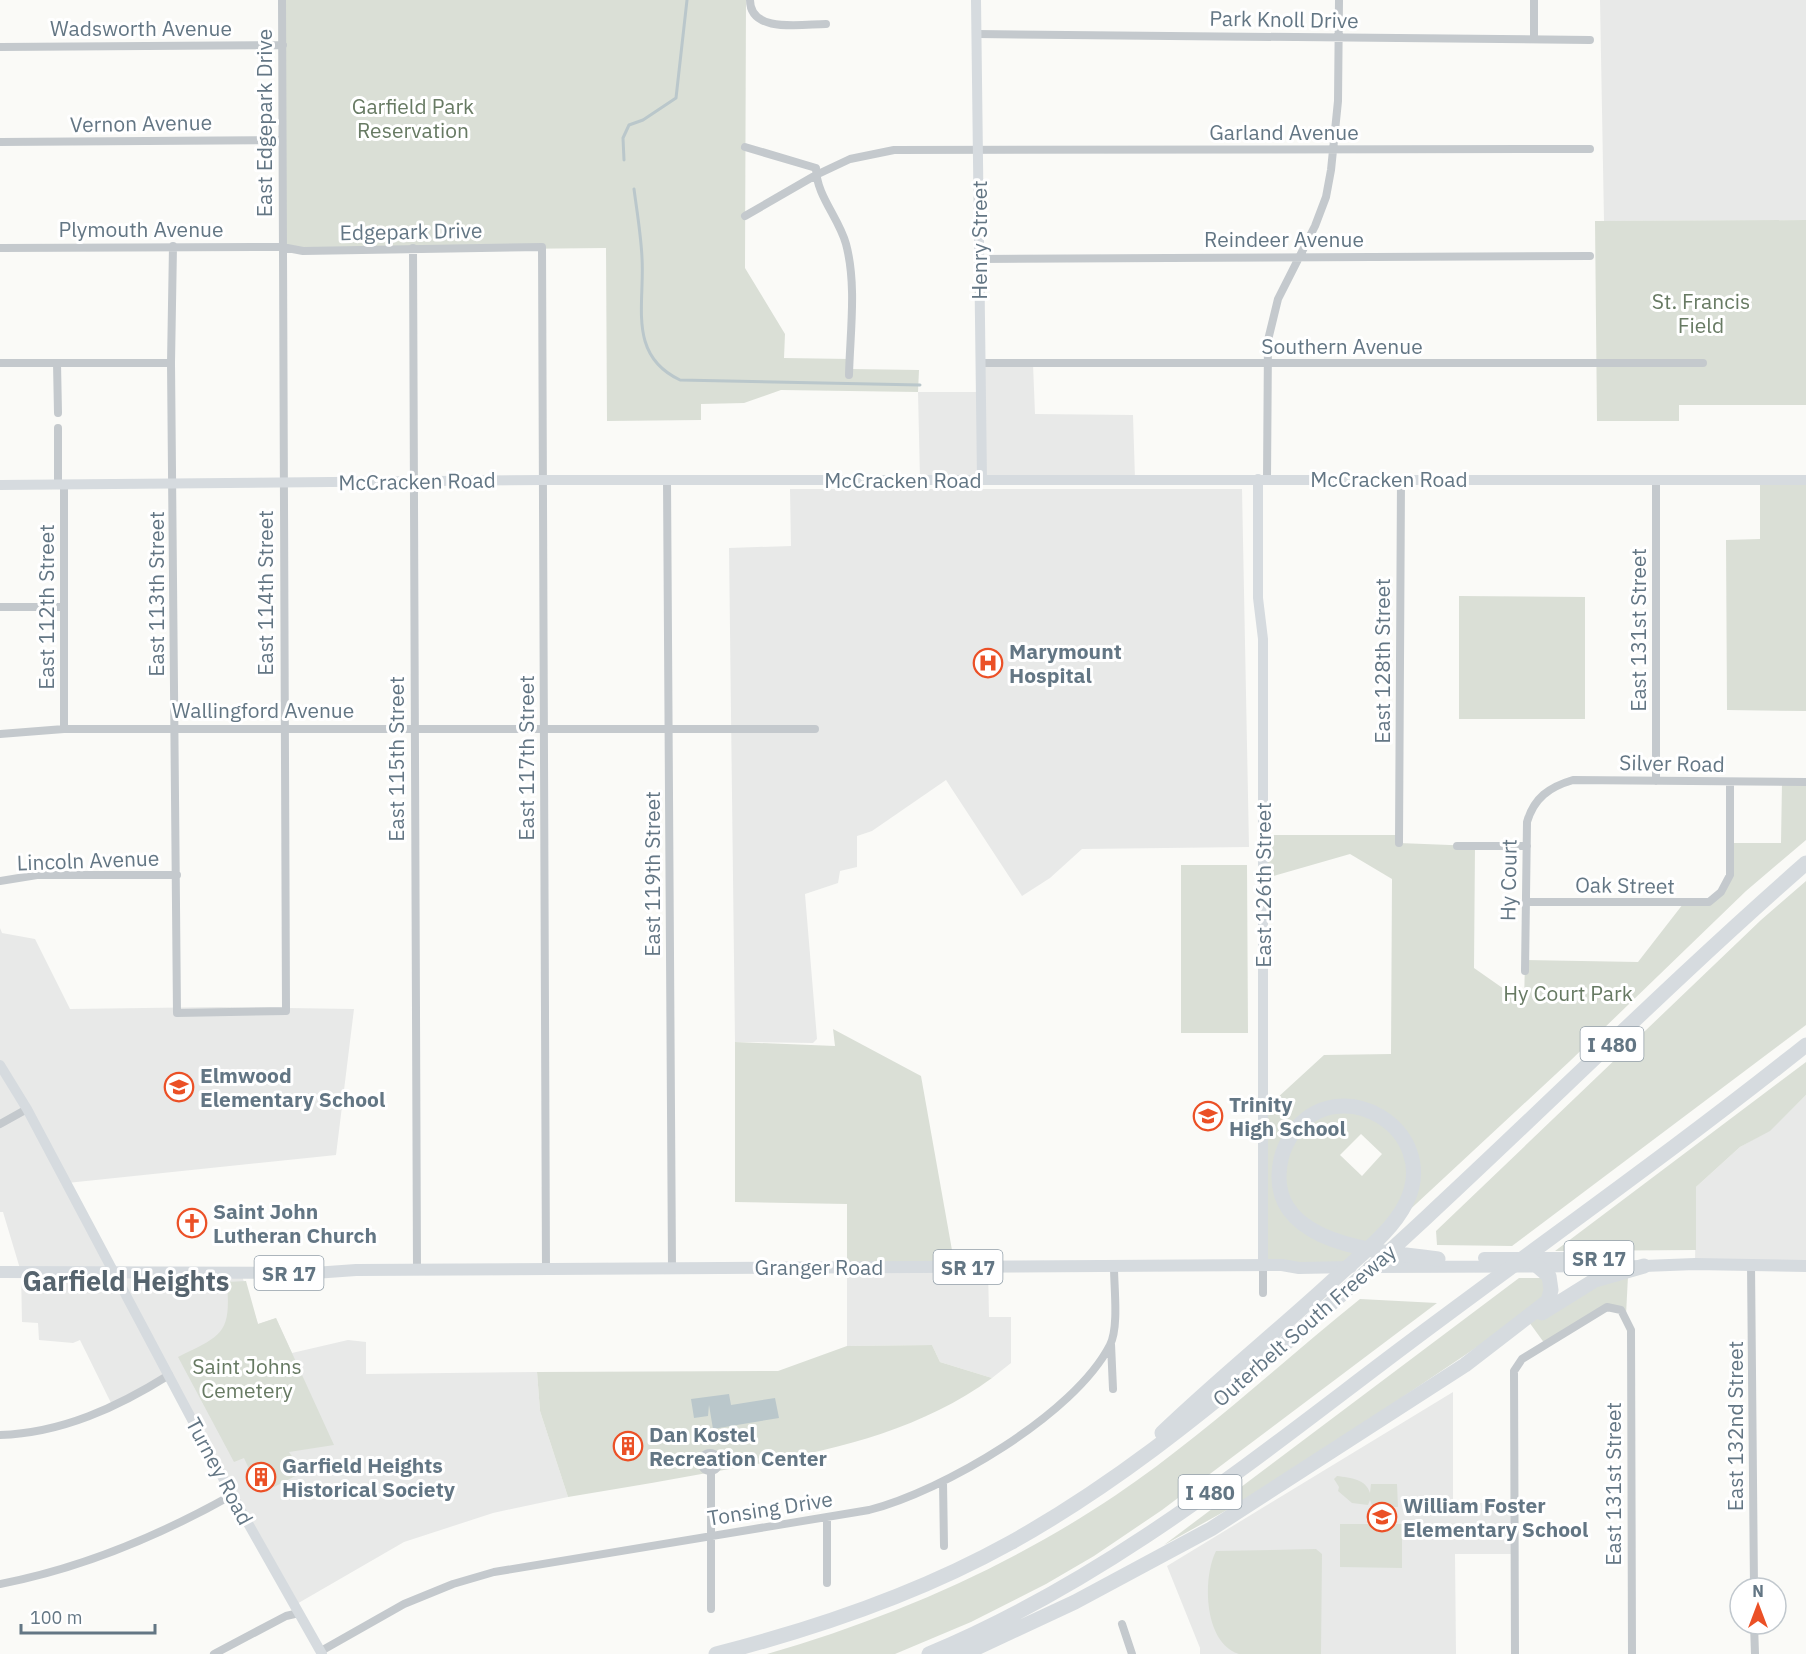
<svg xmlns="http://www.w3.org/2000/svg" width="1806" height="1654" font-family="'IBM Plex Sans',sans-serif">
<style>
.built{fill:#e8e9e8}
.green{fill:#dadfd6;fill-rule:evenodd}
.water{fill:#bac7cb}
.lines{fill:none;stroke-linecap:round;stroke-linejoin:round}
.stream{stroke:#bac7cb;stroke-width:3}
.street{stroke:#c4c9cd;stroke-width:8}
.secondary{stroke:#d6dbdf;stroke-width:10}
.primary{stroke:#d6dbdf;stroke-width:12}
.highway{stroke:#d6dbdf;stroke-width:15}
.labels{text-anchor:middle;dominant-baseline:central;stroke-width:6;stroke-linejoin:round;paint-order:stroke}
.shield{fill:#fff;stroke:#929fa9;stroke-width:1.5}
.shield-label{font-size:20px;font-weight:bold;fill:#637684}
.street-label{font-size:21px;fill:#637684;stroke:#fff}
.park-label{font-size:21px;fill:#677a63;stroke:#fff}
.poi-label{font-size:21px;font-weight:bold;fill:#637684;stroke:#fff;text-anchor:start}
.district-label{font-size:27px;font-weight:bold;fill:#56646e;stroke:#fff}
</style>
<rect width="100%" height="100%" fill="#fafaf7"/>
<path class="built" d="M1600,0H1806V220L1604,221Z
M981,363L1033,364L1035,414L1133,415L1135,479L920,480L918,392H981Z
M790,489H1242L1249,847L1082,849L1050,878L1022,896L946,780L872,831L857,836V867L840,871L838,883L805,894L817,1039L813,1043L735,1042L729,548L791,546Z
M0,928L2,933L35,939L70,1009L219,1007L354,1009L336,1155L67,1183L112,1271L241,1273L258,1324L276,1318L292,1353L348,1340L366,1342V1374L537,1372L540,1411L568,1497L493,1513L404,1542L295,1605L169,1375L113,1407L80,1340L73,1343L39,1340L38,1323L22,1322L21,1272L3,1212H0Z
M1806,1095V1266L1695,1264L1696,1187L1740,1147L1770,1130Z
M847,1267H988L989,1317H1011V1363L992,1378L940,1362L932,1345L847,1346Z
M1453,1392V1503H1514V1554H1455L1456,1654H1200V1648L1167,1566Z"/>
<path class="green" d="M282,0H746L745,268L785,334L784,358L850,359V369L919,370L918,392L781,390L744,403L701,404V420L607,421L606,248L303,251L282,247Z
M1806,220V405H1679V421H1597L1595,221Z
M1760,480H1806V711L1727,710L1726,540L1760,539Z
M1459,596L1585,597V719H1459Z
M1782,782H1806V840L1746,891L1570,1061L1346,1269L1263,1266V1111L1324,1055L1391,1054L1392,879L1350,854L1263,879V835H1399V843L1475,846L1474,968L1524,1003L1525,960L1638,962L1683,904L1709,902L1730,875V843H1781ZM1361,1134L1382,1154L1362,1176L1340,1155Z
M1181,865H1247L1248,1033H1181Z
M1806,881V1025L1512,1246L1437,1245L1436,1231L1761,920Z
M833,1029L921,1076L955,1267H847V1204L735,1202V1042L835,1046Z
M1806,1062V1095L1770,1131L1740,1147L1696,1187V1250L1555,1251Z
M1628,1276L1626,1315L1607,1307L1545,1344L1529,1322L1583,1286Z
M1519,1278H1544L1545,1292L1538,1306L1272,1485L1164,1545Z
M246,1281L258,1324L276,1318L334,1445L289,1452L303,1472L274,1487L263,1463L249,1469L244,1458L234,1462L178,1357C223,1335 231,1334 227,1282Z
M1360,1299L1437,1303L1162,1510L1094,1556L1046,1584L971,1622L895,1654H767C891,1618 1009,1567 1116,1495C1203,1436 1279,1364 1360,1299Z
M932,1345L940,1362L992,1378C917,1433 825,1452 735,1468C679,1478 624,1488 568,1497L540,1411L537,1372L778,1371L847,1346Z
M1337,1476C1351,1478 1366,1479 1370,1493L1371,1484H1397L1398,1507L1373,1508L1370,1500L1368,1505L1352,1503L1338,1491L1339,1487L1334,1479Z
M1340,1524H1402V1568L1340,1567Z
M1316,1549L1322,1554L1321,1654H1239C1204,1643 1202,1579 1216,1551Z"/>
<path class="water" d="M729,1394L731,1405L775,1398L779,1418L713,1429L709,1405L708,1416L694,1418L691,1399Z"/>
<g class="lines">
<path class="stream" d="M624,160L623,138L629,125L643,120L676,98L687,0
M634,189C637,212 641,235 642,258C645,304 627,355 680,380L920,385"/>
<path class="street" d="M750,0C750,34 803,24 826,24
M1534,0V38
M977,34L1590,40
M0,47L283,45
M0,142L282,140
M745,147L816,168C816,195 839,218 846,244C857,285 850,333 849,375
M745,216L816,175L850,159L894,150L1590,149
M173,246L171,363L177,1013L286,1011L282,0
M0,248L282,247L303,251L542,247L546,1270
M413,248L417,1269
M979,259L1590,256
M0,363H171
M57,363L58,413
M981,363H1703
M58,428V485
M1267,479L1268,340L1278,299L1315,226L1326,197L1331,170L1338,101L1339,0
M667,480L672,1268
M1656,480V781
M64,485V729
M0,607H64
M0,734L64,729H815
M1399,843L1401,479
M1457,846H1527
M0,881L37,875H177
M1525,902H1709L1721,892L1730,875V782
M1525,971L1527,822C1534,798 1549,787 1573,780L1806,782
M0,1124L27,1109
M1751,1264L1754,1588
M1263,1293V1266
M1111,1344L1113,1389
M0,1435C62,1433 118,1407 169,1375
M701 1462a9 9 0 1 1 18 0a9 9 0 1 1-18 0Z
M943,1482L944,1546
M827,1517V1583
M0,1584C83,1568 159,1536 232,1495
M711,1609V1471
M1122,1624L1132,1654
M1754,1624L1755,1654
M321,1651L404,1604L453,1584L494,1572L869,1510C943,1491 1074,1415 1110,1345C1119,1327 1114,1288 1114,1267
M214,1654L286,1616L299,1613
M1515,1654L1514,1371L1522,1359L1607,1307L1621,1310L1631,1330L1632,1654"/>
<path class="secondary" d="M976,0L982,480
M1258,479V598L1263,639V1266
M0,485L542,480H1806
M0,1065L27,1109L232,1495L322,1654"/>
<path class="primary" d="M1484,1258H1596
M1369,1267L1644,1266L1695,1264L1806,1266
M0,1272L314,1273L356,1270L1282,1265L1299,1268L1351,1267"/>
<path class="highway" d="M1542,1313L1595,1280L1644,1266
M1162,1433C1219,1378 1282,1328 1341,1273C1364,1252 1392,1231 1406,1203C1442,1130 1339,1068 1292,1134C1287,1142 1283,1150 1281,1159C1262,1247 1382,1251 1438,1259
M946,1653L972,1650L1075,1602L1211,1529L1465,1365L1548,1301L1551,1290L1549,1276L1528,1258
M716,1654C818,1628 918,1594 1010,1543C1111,1487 1199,1416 1287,1342C1466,1189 1629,1018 1806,863
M929,1654C1111,1578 1254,1459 1410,1342C1542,1243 1677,1148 1806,1045"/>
</g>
<defs>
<g id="hospital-ring" transform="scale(1.5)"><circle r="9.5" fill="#fff" stroke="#eb5026" stroke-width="1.5"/><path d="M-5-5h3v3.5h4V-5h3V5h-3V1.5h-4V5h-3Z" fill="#eb5026"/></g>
<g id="school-ring" transform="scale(1.5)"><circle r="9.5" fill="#fff" stroke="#eb5026" stroke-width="1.5"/><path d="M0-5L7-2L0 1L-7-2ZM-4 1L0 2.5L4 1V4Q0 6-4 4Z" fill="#eb5026"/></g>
<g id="church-ring" transform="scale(1.5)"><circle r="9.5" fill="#fff" stroke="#eb5026" stroke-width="1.5"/><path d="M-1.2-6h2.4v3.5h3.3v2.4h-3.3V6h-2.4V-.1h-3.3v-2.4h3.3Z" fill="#eb5026"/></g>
<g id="building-ring" transform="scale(1.5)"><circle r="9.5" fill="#fff" stroke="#eb5026" stroke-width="1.5"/><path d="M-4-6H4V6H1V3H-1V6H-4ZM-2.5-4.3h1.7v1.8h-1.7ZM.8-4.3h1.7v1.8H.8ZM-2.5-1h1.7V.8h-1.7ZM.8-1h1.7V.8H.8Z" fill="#eb5026"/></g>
</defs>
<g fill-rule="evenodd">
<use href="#hospital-ring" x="988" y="663"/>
<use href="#school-ring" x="179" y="1087"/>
<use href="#school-ring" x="1208" y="1116"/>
<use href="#church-ring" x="192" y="1223"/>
<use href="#building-ring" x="628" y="1446"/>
<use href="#building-ring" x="261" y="1477"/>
<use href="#school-ring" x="1382" y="1517"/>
</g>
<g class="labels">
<g class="shield">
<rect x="1580.5" y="1027" width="63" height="34" rx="4.5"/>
<rect x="1564.5" y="1241" width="69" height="34" rx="4.5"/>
<rect x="933.5" y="1250" width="69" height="34" rx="4.5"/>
<rect x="254.5" y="1256" width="69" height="34" rx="4.5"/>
<rect x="1178.5" y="1475" width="63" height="34" rx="4.5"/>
</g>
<g class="shield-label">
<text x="1612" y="1044">I 480</text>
<text x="1599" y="1258">SR 17</text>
<text x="968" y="1267">SR 17</text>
<text x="289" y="1273">SR 17</text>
<text x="1210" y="1492">I 480</text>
</g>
<g class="street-label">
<text transform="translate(1284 19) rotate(1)">Park Knoll Drive</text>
<text x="141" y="28">Wadsworth Avenue</text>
<text transform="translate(141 123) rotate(-1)">Vernon Avenue</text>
<text transform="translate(264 123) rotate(-90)">East Edgepark Drive</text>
<text x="1284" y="132">Garland Avenue</text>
<text x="141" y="229">Plymouth Avenue</text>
<text transform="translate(411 231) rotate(-1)">Edgepark Drive</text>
<text x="1284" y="239">Reindeer Avenue</text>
<text transform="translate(979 240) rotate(-90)">Henry Street</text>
<text x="1342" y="346">Southern Avenue</text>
<text x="1389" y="479">McCracken Road</text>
<text x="903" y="480">McCracken Road</text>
<text transform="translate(417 481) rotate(-1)">McCracken Road</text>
<text transform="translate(265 593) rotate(-90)">East 114th Street</text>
<text transform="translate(156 594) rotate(-90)">East 113th Street</text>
<text transform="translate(46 607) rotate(-90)">East 112th Street</text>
<text transform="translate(1638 630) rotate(-90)">East 131st Street</text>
<text transform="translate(1382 661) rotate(-90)">East 128th Street</text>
<text x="263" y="710">Wallingford Avenue</text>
<text transform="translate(526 758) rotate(-90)">East 117th Street</text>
<text transform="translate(396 759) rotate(-90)">East 115th Street</text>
<text transform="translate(1672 763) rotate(1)">Silver Road</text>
<text transform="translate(88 860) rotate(-2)">Lincoln Avenue</text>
<text transform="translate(652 874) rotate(-90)">East 119th Street</text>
<text transform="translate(1508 880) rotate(-89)">Hy Court</text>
<text transform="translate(1263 885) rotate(-90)">East 126th Street</text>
<text transform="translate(1625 885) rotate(1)">Oak Street</text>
<text x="819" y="1267">Granger Road</text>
<text transform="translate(1304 1325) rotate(-41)">Outerbelt South Freeway</text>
<text transform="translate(1735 1426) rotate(-90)">East 132nd Street</text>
<text transform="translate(220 1471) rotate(62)">Turney Road</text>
<text transform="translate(1613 1484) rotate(-90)">East 131st Street</text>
<text transform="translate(770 1508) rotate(-9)">Tonsing Drive</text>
</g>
<g class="park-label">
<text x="413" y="106">Garfield Park<tspan x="413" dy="24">Reservation</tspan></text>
<text x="1701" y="301">St. Francis<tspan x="1701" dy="24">Field</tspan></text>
<text x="1568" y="993">Hy Court Park</text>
<text x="247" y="1366">Saint Johns<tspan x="247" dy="24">Cemetery</tspan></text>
</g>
<g class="poi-label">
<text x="1009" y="651">Marymount<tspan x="1009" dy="24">Hospital</tspan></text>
<text x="200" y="1075">Elmwood<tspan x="200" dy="24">Elementary School</tspan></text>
<text x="1229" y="1104">Trinity<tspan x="1229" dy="24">High School</tspan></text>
<text x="213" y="1211">Saint John<tspan x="213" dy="24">Lutheran Church</tspan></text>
<text x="649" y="1434">Dan Kostel<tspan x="649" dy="24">Recreation Center</tspan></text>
<text x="282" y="1465">Garfield Heights<tspan x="282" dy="24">Historical Society</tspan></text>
<text x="1403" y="1505">William Foster<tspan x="1403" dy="24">Elementary School</tspan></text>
</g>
<g class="district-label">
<text x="126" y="1280">Garfield Heights</text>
</g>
</g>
<g transform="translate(1758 1606)"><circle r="28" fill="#ffffff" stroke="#c1c8ce" stroke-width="1.5"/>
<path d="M0-4.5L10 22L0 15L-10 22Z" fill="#eb5026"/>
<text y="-9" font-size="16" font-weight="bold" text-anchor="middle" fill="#637684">N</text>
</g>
<path d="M21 1624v9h134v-9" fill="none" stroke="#637684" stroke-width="3"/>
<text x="30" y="1624" font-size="18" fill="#637684" stroke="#ffffff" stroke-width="4.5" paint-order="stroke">100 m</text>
</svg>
